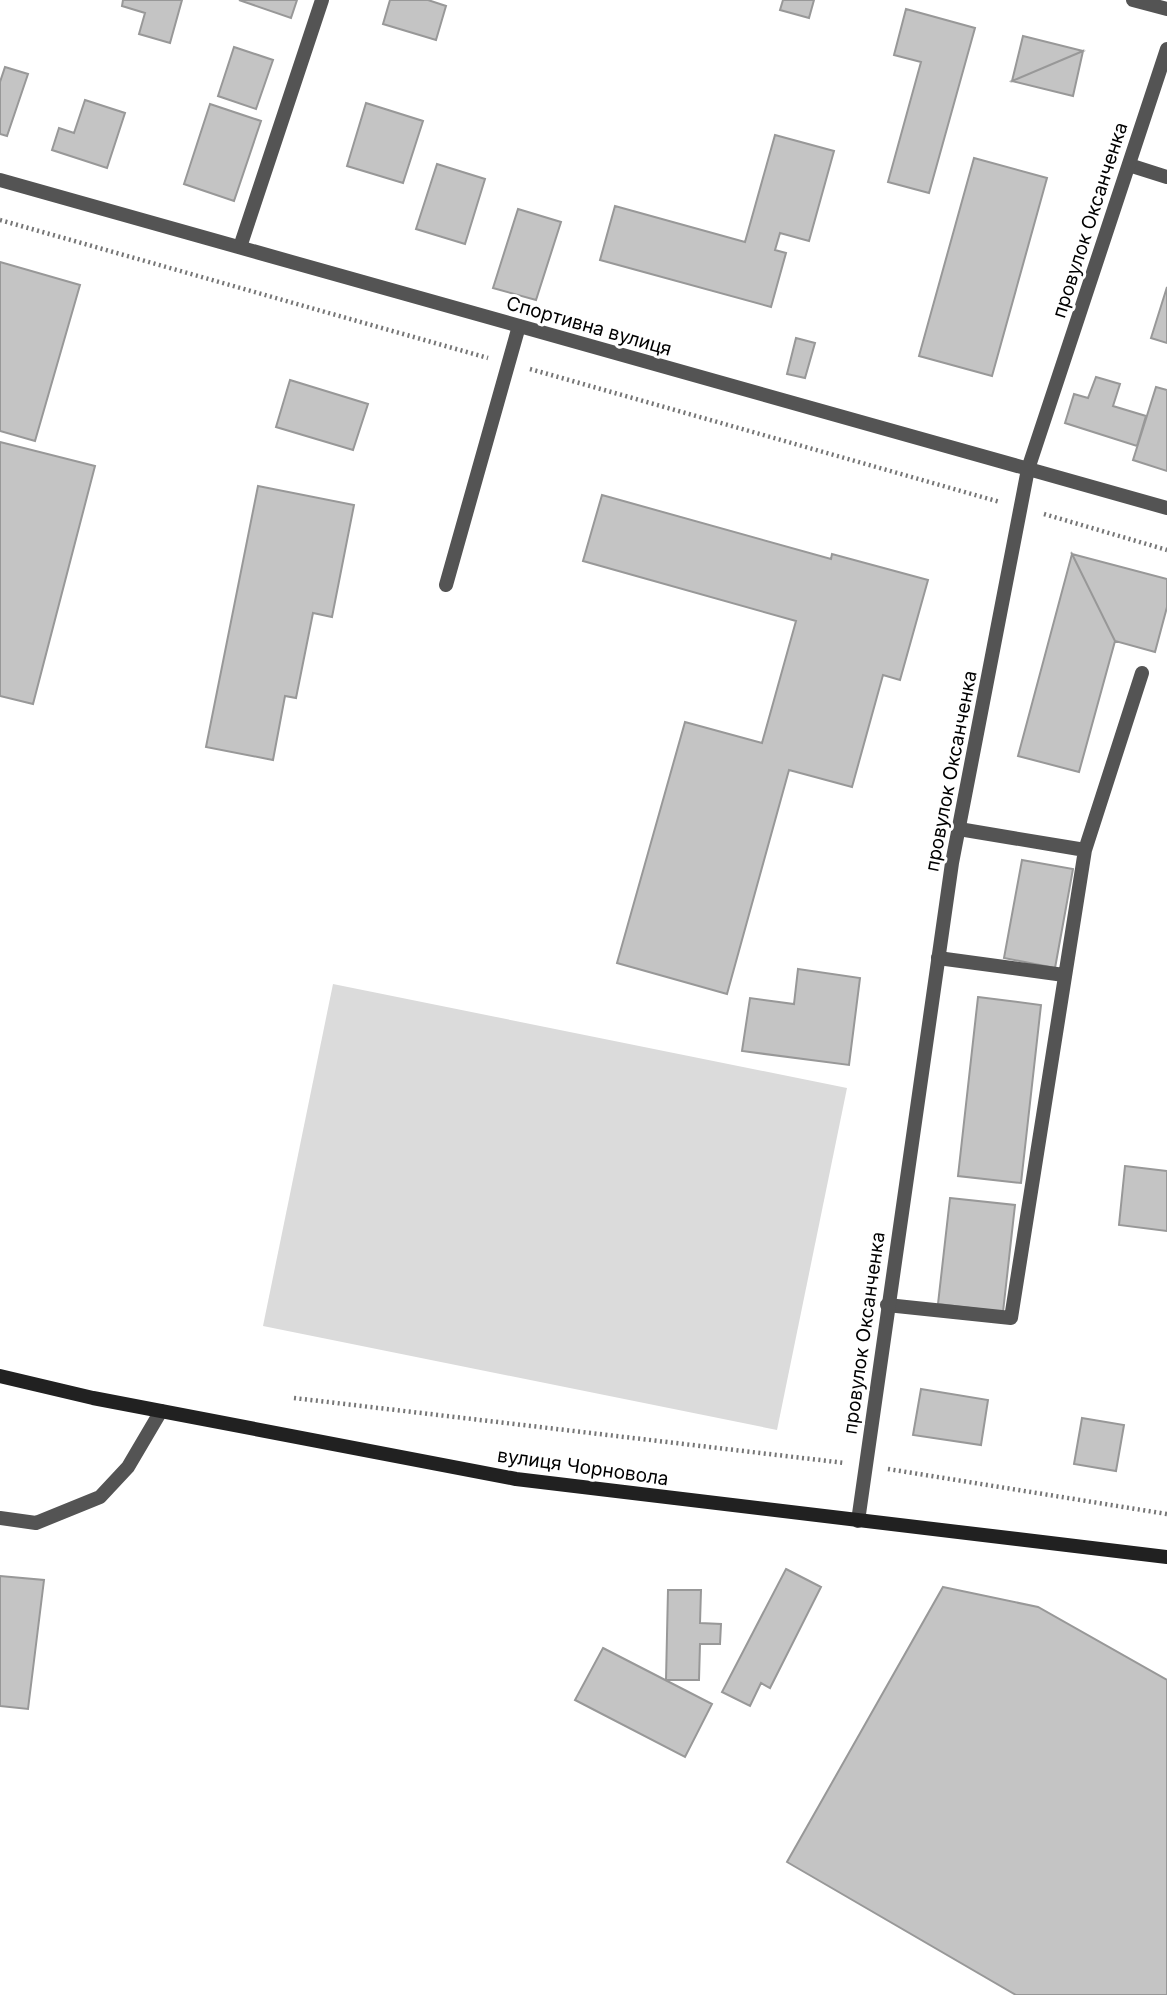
<svg xmlns="http://www.w3.org/2000/svg" width="1167" height="1995" font-family="Inter,sans-serif">
<style>
.green{fill:#dbdbdb}
.building{fill:#c4c4c4;stroke:#989898;stroke-width:2}
.lines{fill:none;stroke-linecap:round;stroke-linejoin:round}
.path{stroke:#767676;stroke-width:4.5;stroke-dasharray:2 3.5;stroke-linecap:butt}
.lane{stroke:#545454;stroke-width:14}
.street{stroke:#545454;stroke-width:14}
.secondary{stroke:#212121;stroke-width:14}
.labels{text-anchor:middle;dominant-baseline:central;stroke-width:6;stroke-linejoin:round;paint-order:stroke}
.street-label{font-size:19px;fill:#000;stroke:#fff}
</style>
<rect width="100%" height="100%" fill="#fff"/>
<path class="green" d="M333,984L847,1088L777,1430L263,1326Z"/>
<path class="building" d="M123,0H182L170,43L139,34L145,13L122,6Z
M239,0H297L291,18Z
M390,0H428L446,6L436,40L383,24Z
M783,0H814L809,18L780,10Z
M906,9L975,28L929,193L888,182L921,62L894,55Z
M1023,36L1083,51L1012,81Z
M234,47L273,60L256,109L218,96Z
M1083,51L1073,96L1012,81Z
M5,67L28,74L7,136L0,134V82Z
M85,100L125,113L107,168L52,150L59,128L74,133Z
M366,103L423,121L403,183L347,166Z
M210,104L261,121L234,201L184,184Z
M775,135L834,151L809,241L780,233L775,250L786,253L771,307L600,260L615,206L745,242Z
M974,158L1047,178L992,376L919,356Z
M437,164L485,179L465,244L416,229Z
M518,209L561,222L536,300L493,288Z
M0,262L80,285L35,441L0,431Z
M1167,287V343L1151,338Z
M796,338L815,343L805,378L787,374Z
M1096,377L1120,384L1113,406L1146,416L1137,446L1065,423L1074,394L1088,398Z
M290,380L368,404L353,450L276,427Z
M1156,387L1167,390V471L1133,460Z
M0,442L95,466L33,704L0,696Z
M258,486L354,505L332,617L313,613L296,698L285,696L273,760L206,747Z
M602,495L831,559L832,554L928,580L900,680L883,675L852,787L789,770L727,994L617,963L685,722L762,743L796,621L583,561Z
M1072,554L1167,579V607L1155,652L1115,641Z
M1072,554L1115,641L1079,772L1018,756Z
M1022,860L1073,869L1055,968L1004,958Z
M798,969L860,978L849,1065L742,1051L750,998L794,1004Z
M978,997L1041,1005L1021,1183L958,1176Z
M1125,1166L1167,1171V1231L1119,1225Z
M950,1198L1015,1205L1003,1312L938,1304Z
M921,1389L988,1400L981,1445L913,1435Z
M1082,1418L1124,1425L1116,1471L1074,1464Z
M786,1569L821,1587L770,1688L761,1683L750,1706L722,1692Z
M0,1576L44,1580L28,1709L0,1706Z
M943,1587L1038,1607L1167,1680V1995H1016L787,1862Z
M668,1590H701L700,1623L721,1624L720,1644H700L699,1680H666Z
M603,1648L712,1704L685,1757L575,1700Z"/>
<g class="lines">
<path class="path" d="M0,220L488,358
M530,369L1000,502
M1044,514L1167,550
M294,1398L845,1463
M888,1469L1167,1514"/>
<path class="lane" d="M1129,165L1167,177
M446,585L519,326
M1085,850L1142,673
M938,958L1064,975
M887,1305L1011,1318L1085,850L959,829
M0,1518L36,1523L100,1497L128,1467L161,1411"/>
<path class="street" d="M1133,0L1167,9
M0,180L1167,508
M240,247L322,0
M858,1521L952,863L1028,469L1167,49"/>
<path class="secondary" d="M0,1376L93,1398L516,1479L1167,1557"/>
</g>
<g class="labels">
<g class="street-label">
<text transform="translate(1090 220) rotate(-72)">провулок Оксанченка</text>
<text transform="translate(589 326) rotate(16)">Спортивна вулиця</text>
<text transform="translate(951 771) rotate(-79)">провулок Оксанченка</text>
<text transform="translate(864 1333) rotate(-82)">провулок Оксанченка</text>
<text transform="translate(583 1467) rotate(8)">вулиця Чорновола</text>
</g>
</g>
</svg>
